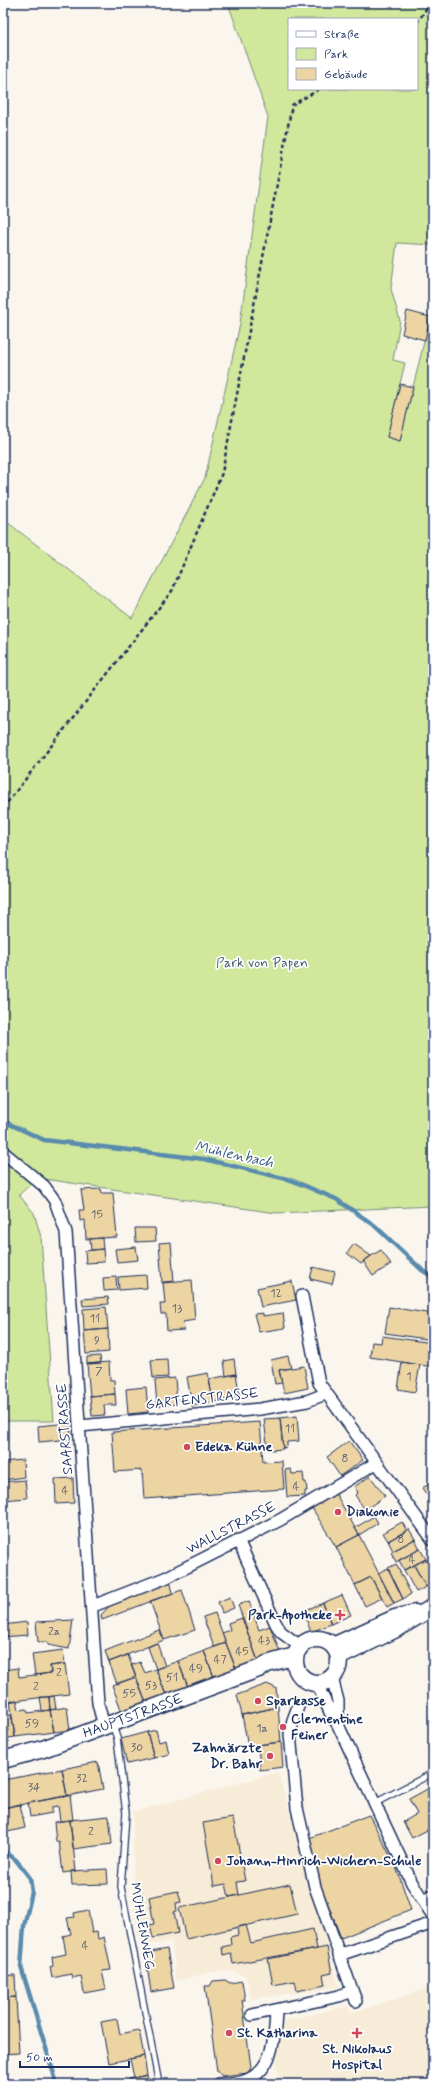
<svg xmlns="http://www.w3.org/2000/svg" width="436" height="2087" font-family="Mynerve,sans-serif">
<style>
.built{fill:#f7ecd7}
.green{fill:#d1e79c;stroke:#768b7d;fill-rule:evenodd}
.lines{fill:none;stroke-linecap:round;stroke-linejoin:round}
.stream{stroke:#598bae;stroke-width:4.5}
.building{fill:#edd4a3;stroke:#1b2f5e}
.service-casing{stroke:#1b2f5e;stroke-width:8}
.minor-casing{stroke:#1b2f5e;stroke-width:14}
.secondary-casing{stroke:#1b2f5e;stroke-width:19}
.path{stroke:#1b2f5e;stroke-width:2.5;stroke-dasharray:4 3;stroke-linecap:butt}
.service{stroke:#fff;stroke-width:5.5}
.minor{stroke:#fff;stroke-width:11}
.secondary{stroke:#fff;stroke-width:16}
.poi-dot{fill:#d1495b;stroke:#fff;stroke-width:1.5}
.labels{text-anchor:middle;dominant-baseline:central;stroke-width:3.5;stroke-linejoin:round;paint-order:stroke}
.number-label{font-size:12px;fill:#50586f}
.park-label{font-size:14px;fill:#485d6e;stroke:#fff}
.street-label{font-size:14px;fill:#1b2f5e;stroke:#fff}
.poi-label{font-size:14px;font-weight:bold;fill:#1b2f5e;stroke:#fff;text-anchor:start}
.water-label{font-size:15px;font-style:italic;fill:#3a5d86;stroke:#fff}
</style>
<rect width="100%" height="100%" fill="#fbf6ed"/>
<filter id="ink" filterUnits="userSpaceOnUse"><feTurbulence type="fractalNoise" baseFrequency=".025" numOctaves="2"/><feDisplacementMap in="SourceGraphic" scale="8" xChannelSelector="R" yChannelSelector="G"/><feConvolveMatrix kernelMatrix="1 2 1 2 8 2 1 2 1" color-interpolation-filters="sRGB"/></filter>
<g filter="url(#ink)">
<path class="built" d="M278,1772L339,1987L252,1999L246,1977L232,1971L210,1972L176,1981L172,1942L141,1946L134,1911L133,1812Z
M433,1987V2084H256L279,2078L276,2064L283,2027L287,2020L348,2006L351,2013Z"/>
<path class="green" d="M228,3H433V1206L276,1213L37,1178L19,1195L34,1213L41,1237L54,1421H3V519L132,618L205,478L240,324L268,117ZM289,19H417V89H289ZM397,243L432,245L430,317L400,441L387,437L405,363L393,360L400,321L391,289Z"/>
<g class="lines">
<path class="stream" d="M3,1121L44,1140L204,1159L291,1180L336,1199L374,1225L422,1270L433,1277
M3,1850L16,1860L30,1878L32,1892L24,1926L21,1967L57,2084"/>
</g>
<path class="building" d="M407,311L430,317L425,340L402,334Z
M400,384L413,387L400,441L387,437Z
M101,1189L102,1193H113L117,1237L86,1239L85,1220L80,1221L79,1210H84L81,1190Z
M135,1228H155L156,1241L136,1242Z
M102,1238L103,1249L91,1250L90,1239Z
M171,1242L174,1282L162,1283L159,1243Z
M354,1244L371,1256L361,1264L347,1253Z
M136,1247L138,1260L117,1262L115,1249Z
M103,1249L104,1262L86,1263L85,1251Z
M381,1250L391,1264L373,1276L363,1261Z
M313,1267L335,1272L332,1284L310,1279Z
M146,1275L147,1288L119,1290L118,1277Z
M116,1277L117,1290L104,1291L103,1278Z
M192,1280L195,1320L183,1322L184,1330L167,1331L166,1314H161L160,1304H165L163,1282Z
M292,1281L296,1300L261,1307L257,1288Z
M108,1297L109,1304L83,1306L82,1299Z
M106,1307L108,1329L84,1331L83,1309Z
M389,1307L433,1314V1340L385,1333Z
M263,1313V1316L283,1313L285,1328L259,1332L254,1314Z
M108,1329L109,1352L86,1354L84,1331Z
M382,1336L433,1343V1367L370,1357L372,1342L381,1343Z
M100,1356L101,1363L87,1364V1357Z
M288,1356L291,1368L279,1370L282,1383L275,1384L271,1360Z
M167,1359L168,1377L153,1378L151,1360Z
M234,1359L236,1374L226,1376L224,1361Z
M109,1362L110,1380H114L115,1394L90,1396L87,1364Z
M402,1362L420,1365L415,1392L398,1389Z
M304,1366L308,1388L284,1393L279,1370Z
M208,1373L213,1402L192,1406L187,1377Z
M236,1374L240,1397L213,1402L209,1379Z
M175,1378L177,1404L157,1406L155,1380Z
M146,1387L148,1412L128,1414L126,1389Z
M115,1394L116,1405H104L105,1415L92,1416L90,1396Z
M297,1416L299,1441L287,1442V1447L283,1448L280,1418Z
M280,1418L283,1449L271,1450L270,1443L267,1444L264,1419Z
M260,1422L263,1462L282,1461L284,1489L144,1499L142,1470L115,1472L112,1432Z
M70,1423L71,1439L39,1442L38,1426Z
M349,1441L363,1460L340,1476L327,1457Z
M23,1460L24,1477L3,1480V1462Z
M291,1469L292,1474L303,1473L304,1482H306L307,1491H305V1496L287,1497L285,1470Z
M370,1476L385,1496L365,1510L355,1495L358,1492L354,1487Z
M73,1478L74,1503L56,1504L55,1479Z
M25,1480L27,1498L3,1500V1482Z
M433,1482V1503L428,1493L426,1494L422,1488Z
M336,1494L359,1535L336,1547L312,1508Z
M374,1516L378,1523L359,1535L355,1528Z
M402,1522L407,1531L388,1541L383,1533Z
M409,1529L415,1539L393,1551L388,1541Z
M359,1535L394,1603L387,1607L371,1577L355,1585L336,1547Z
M415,1539L420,1549L396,1562L391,1552Z
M420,1549L426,1559L404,1570L399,1560Z
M426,1559L433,1573V1583L426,1587L414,1565Z
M396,1564L411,1594L403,1599L388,1568Z
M414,1565L426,1587L416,1592L404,1570Z
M388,1568L403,1599L394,1603L378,1573Z
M371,1577L382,1598L365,1606L355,1585Z
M170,1580L173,1593L102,1620L101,1615L114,1601Z
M182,1590L195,1630L164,1640L150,1601Z
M342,1595L351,1615L331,1624L323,1603Z
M230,1597L234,1608L222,1613L218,1602Z
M249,1601L259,1630L270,1626L280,1652L258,1661L238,1605Z
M323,1603L331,1624L311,1632L303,1611Z
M215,1613L226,1643L214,1647L203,1617Z
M242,1618L258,1661L236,1669L222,1633L230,1630L228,1623Z
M73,1620L69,1649L48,1645V1642H38L36,1622Z
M27,1622L28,1635L3,1637V1625Z
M159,1630L164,1640L109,1662L105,1651Z
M157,1643L165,1666L156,1669L148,1647Z
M226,1643L236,1669L214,1677L204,1651Z
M63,1650L65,1664L50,1666L51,1673L35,1675L32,1654Z
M204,1651L214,1677L188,1687L178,1661Z
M128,1655L136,1677L117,1684L109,1662Z
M178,1661L188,1687L166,1695L156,1669Z
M140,1662L145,1673L156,1669L166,1695L146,1703L131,1665Z
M65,1664L69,1694L6,1702L3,1670L18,1668L19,1677L51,1673L50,1666Z
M136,1677L146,1703L122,1712L112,1685Z
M267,1684L276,1688L278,1707L242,1715L237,1695Z
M54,1696L56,1709L50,1710L49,1697Z
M40,1697H49L50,1710L42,1711Z
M17,1700L19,1710L27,1709L28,1713L50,1710L54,1732L15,1737L10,1701Z
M67,1707L70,1730L54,1732L50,1710Z
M278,1707L281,1742L248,1746L242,1715Z
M11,1715L15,1737L3,1739V1716Z
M156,1730L159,1742L166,1740L169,1754L154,1758L147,1732Z
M147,1732L154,1758L127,1764L121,1739Z
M281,1742L283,1767L260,1770L258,1745Z
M98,1762L103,1789L67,1796L62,1769Z
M62,1769L67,1796L3,1808V1780Z
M433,1786V1827L412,1838L403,1822L417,1814L409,1799Z
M70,1795L73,1820L60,1821L58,1806L52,1807V1813L30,1817L28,1803Z
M20,1804L25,1828L3,1833V1808Z
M369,1815L396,1867L411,1910L341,1938L319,1881L309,1838Z
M109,1816L112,1844L73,1849L70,1820Z
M233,1818L245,1881L237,1882L239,1895L229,1897L226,1884L214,1886L203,1823Z
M70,1820L76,1871L63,1873L59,1841L56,1842L54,1822Z
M107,1869L108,1884L72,1885L71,1871Z
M290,1884L297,1914L186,1939L179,1908Z
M178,1891L181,1902L176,1903L177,1911L174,1912L178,1933L153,1938L150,1925L154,1924L149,1897Z
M88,1910L92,1933L97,1932L98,1939L104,1937L111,1970L102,1971L106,1989L84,1993L81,1976L72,1978L71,1974L52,1978L50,1967L53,1966L52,1957L66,1954L63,1936L71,1934L67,1918L75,1917L74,1913Z
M246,1925L251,1943L313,1929L317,1949L233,1964L231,1953L223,1955L222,1947L231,1945L230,1937L238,1935L237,1927Z
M327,1947L332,1973L323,1975L325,1985L297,1991L295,1981L273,1985L268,1959Z
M167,1949L174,1988L151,1992L145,1953Z
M15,1975L16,1997L3,1998V1976Z
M225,1980L230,1983L242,1981L245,2000H242L251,2067L248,2073L222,2076L217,2071L205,1986H210L213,1981Z
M16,1997L19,2053L3,2054V1998Z
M117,2019L120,2034L139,2030L144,2056L109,2063L101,2022Z
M144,2056L147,2075L134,2078L130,2059Z
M147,2075L149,2084H130L129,2079Z"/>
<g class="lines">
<g class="service-casing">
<path id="service" d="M112,1724L117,1738L126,1813L121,1887L159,2084
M375,1803L433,1773"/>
</g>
<g class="minor-casing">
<path id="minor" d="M3,1152L44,1186L55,1201L66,1232L98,1703L104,1727
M302,1296L319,1383L433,1540
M80,1426L260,1409L307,1401L325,1394
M238,1540L276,1624L281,1632L300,1646
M93,1606L165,1578L280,1520L376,1463
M332,1678L338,1701V1725
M317,1684L330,1712L338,1725L412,1883L433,1916
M299,1704L293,1720L290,1734L297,1808L315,1887L356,2001
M423,1900L433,1895
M339,1955L433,1923
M252,2015L339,1996L352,1991
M219,2084C226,2083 234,2083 241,2082C273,2074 275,2038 276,2011"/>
</g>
<g class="secondary-casing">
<path id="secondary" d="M295 1661a22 22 0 1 1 44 0a22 22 0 1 1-44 0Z
M333,1646L395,1618L415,1613
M339,1657L400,1627L433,1607
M3,1760L43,1749L261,1668L267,1664L295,1656"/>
</g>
<path class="path" d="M417,23L430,3
M3,808L172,591L222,473L292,105L320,89"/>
<use href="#service" class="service"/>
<use href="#minor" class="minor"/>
<use href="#secondary" class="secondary"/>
</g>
</g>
<g class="poi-dot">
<circle cx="187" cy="1447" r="4"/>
<circle cx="338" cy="1512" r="4"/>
<path d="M338 1609h4v4h4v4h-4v4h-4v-4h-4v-4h4z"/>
<circle cx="258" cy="1701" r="4"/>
<circle cx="283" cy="1727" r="4"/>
<circle cx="270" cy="1756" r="4"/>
<circle cx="218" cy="1861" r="4"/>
<circle cx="229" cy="2033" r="4"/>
<path d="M355 2027h4v4h4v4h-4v4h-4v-4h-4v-4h4z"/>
</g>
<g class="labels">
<g class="number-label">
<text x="97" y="1215">15</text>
<text x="276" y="1294">12</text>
<text x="177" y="1309">13</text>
<text x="95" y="1319">11</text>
<text x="97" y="1341">9</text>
<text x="99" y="1372">7</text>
<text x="409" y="1377">1</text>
<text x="290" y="1429">11</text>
<text x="345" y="1459">8</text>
<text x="296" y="1487">4</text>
<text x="65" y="1491">4</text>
<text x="401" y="1540">8</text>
<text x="412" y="1560">4</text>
<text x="54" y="1632">2a</text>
<text x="264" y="1641">43</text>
<text x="242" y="1652">45</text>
<text x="220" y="1660">47</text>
<text x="196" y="1669">49</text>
<text x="59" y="1673">2</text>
<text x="172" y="1678">51</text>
<text x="151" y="1686">53</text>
<text x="36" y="1687">2</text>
<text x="129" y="1694">55</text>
<text x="32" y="1724">59</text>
<text x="262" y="1729">1a</text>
<text x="137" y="1748">30</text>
<text x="82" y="1779">32</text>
<text x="34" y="1788">34</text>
<text x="91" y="1832">2</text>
<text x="85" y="1946">4</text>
</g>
<g class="park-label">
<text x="262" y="963">Park von Papen</text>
</g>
<g class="street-label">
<text transform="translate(202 1399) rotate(-6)">GARTENSTRASSE</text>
<text transform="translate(65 1429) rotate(-94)">SAARSTRASSE</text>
<text transform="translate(231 1528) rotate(-27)">WALLSTRASSE</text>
<text transform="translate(133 1716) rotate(-20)">HAUPTSTRASSE</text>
<text transform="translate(142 1926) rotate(80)">MÜHLENWEG</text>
</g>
<g class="poi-label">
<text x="195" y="1447">Edeka Kühne</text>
<text x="346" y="1512">Diakonie</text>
<text x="332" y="1615" text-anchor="end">Park-Apotheke</text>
<text x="266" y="1701">Sparkasse</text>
<text x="291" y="1719">Clementine<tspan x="291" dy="16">Feiner</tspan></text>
<text x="262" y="1748" text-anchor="end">Zahnärzte<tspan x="262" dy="16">Dr. Bahr</tspan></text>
<text x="226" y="1861">Johann-Hinrich-Wichern-Schule</text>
<text x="237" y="2033">St. Katharina</text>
<text x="357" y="2049" text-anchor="middle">St. Nikolaus<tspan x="357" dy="16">Hospital</tspan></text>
</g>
<g class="water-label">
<text transform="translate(234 1155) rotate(12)">Mühlenbach</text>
</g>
</g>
<rect width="436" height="2087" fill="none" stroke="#fff" stroke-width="16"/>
<rect x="8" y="8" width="420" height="2071" fill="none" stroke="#1b2f5e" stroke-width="1.5" filter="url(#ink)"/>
<rect x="288" y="18" width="130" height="72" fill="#ffffff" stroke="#a4acbf"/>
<rect x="296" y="31" width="20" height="6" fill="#ffffff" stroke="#a4acbf"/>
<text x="324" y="38" font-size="12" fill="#1b2f5e">Straße</text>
<rect x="296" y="48" width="20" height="12" fill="#d1e79c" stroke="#a4acbf"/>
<text x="324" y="58" font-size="12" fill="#1b2f5e">Park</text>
<rect x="296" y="68" width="20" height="12" fill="#edd4a3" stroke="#a4acbf"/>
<text x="324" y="78" font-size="12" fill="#1b2f5e">Gebäude</text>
<path d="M20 2061v6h109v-6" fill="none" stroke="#1b2f5e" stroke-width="2"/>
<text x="26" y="2061" font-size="12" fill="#1b2f5e" stroke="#ffffff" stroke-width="3" paint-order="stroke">50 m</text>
</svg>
